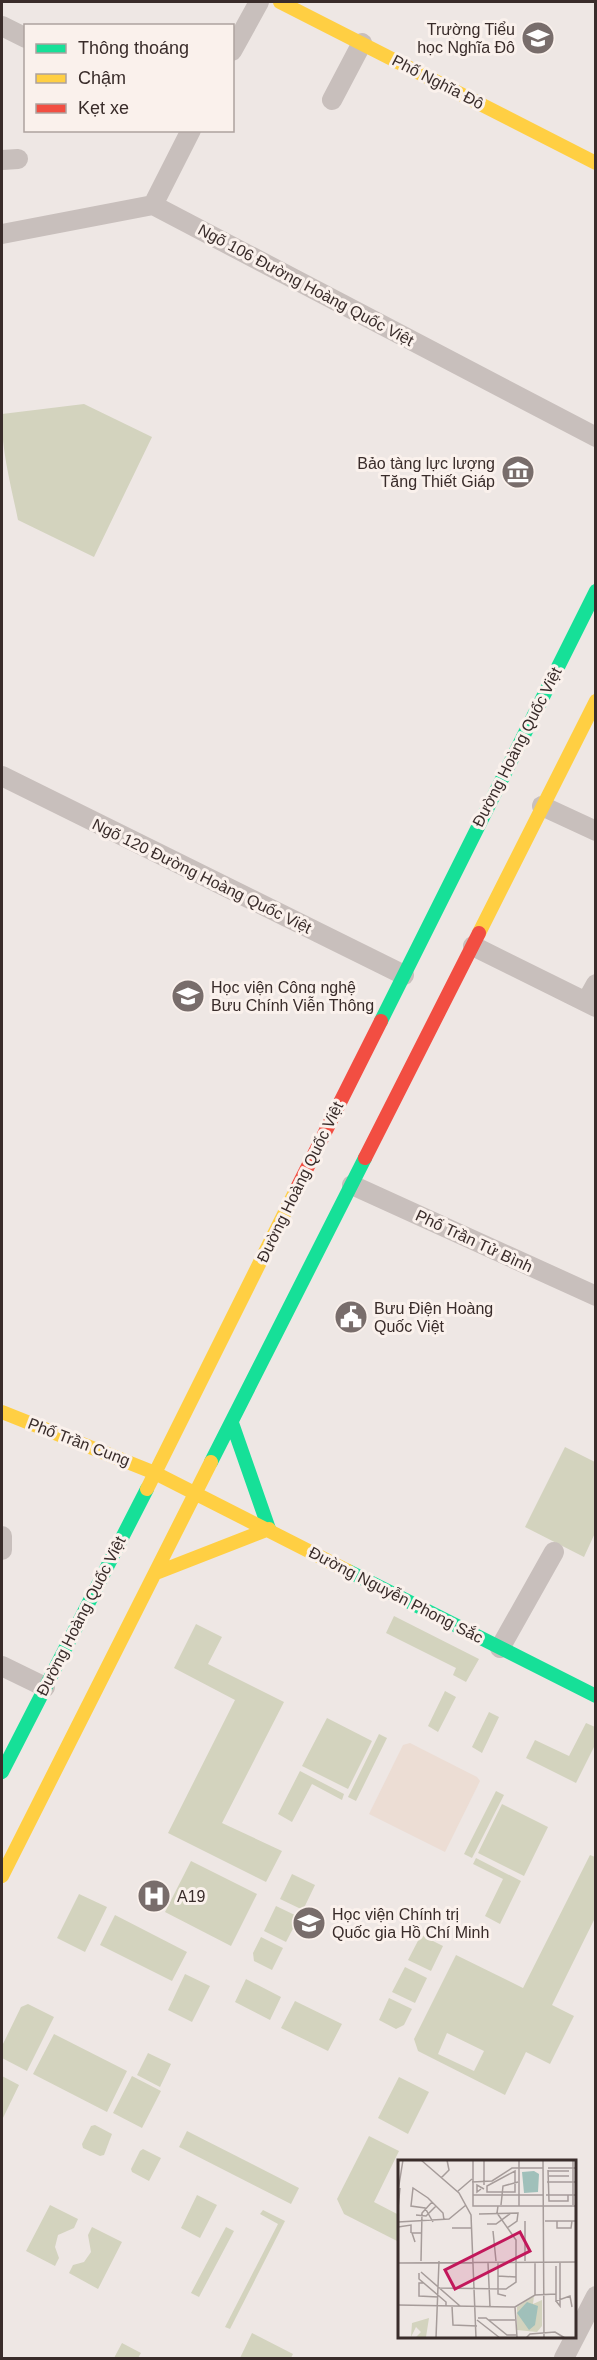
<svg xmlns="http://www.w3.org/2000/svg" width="597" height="2360" font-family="Arial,sans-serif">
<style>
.green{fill:#d3d3be;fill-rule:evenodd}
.plaza{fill:#ecddd4}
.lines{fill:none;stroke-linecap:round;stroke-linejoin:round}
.street{stroke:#c8bfbc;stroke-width:20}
.fast{stroke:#16e098;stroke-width:14}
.slow{stroke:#ffcf43;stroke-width:14}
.jam{stroke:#f24e42;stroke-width:14}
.labels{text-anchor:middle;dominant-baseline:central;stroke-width:6;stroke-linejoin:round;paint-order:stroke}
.poi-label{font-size:16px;fill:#392c2a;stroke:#faf1ec;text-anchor:start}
.street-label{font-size:16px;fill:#392c2a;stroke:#faf1ec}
.inset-road{fill:none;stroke:#a69c9a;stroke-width:1.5}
.view{fill:#c2185b;fill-opacity:0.15;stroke:#c2185b;stroke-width:3}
.inset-edge{fill:none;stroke:#392c2a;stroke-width:3}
</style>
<rect width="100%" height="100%" fill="#eee7e4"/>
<path class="green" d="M84,404L152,437L94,557L18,520C11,485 1,450 2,414Z
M565,1447L595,1462V1533L584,1557L525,1527Z
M394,1616L479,1659L466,1682L453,1675L456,1668L386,1633Z
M196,1624L222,1637L208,1664L284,1702L222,1823L282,1851L266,1882L168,1833L235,1700L174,1668Z
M445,1691L456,1697L438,1732L428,1726Z
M489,1712L499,1717L482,1753L472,1747Z
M327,1718L372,1741L348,1789L302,1766Z
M586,1723L595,1727V1745L576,1783L526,1758L535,1740L569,1756Z
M379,1734L387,1738L356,1801L348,1797Z
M300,1771L344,1794L342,1800L312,1784L292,1822L278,1814Z
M496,1791L504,1795L472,1858L464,1854Z
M502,1804L548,1827L524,1876L478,1853Z
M590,1855L595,1857V1918L552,2005L574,2016L550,2064L526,2052L505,2095L418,2051L414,2039L456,1955L523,1988ZM447,2033L484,2051L474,2071L438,2054Z
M476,1858L521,1881L500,1924L485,1916L503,1879L473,1864Z
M191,1861L257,1894L231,1946L165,1912Z
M292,1874L315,1885L303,1910L280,1899Z
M79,1894L107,1907L85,1952L57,1938Z
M276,1906L299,1917L286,1942L264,1931Z
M115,1915L187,1952L172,1981L100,1945Z
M421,1935L443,1946L431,1971L408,1960Z
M261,1937L283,1948L272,1970L254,1961L253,1953Z
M405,1967L427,1978L415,2003L392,1992Z
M185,1974L210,1986L192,2022L168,2010Z
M246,1979L281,1997L270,2020L235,2002Z
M389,1998L412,2009L404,2025L396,2029L379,2020Z
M295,2001L342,2024L328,2051L281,2028Z
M28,2004L54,2017L27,2071L2,2058V2046L21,2007Z
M54,2034L127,2071L107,2112L33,2074Z
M148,2053L171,2064L160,2087L137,2075Z
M2,2076L19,2085L2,2120Z
M132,2076L161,2091L142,2128L113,2113Z
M399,2077L429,2092L408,2134L378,2118Z
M95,2125L112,2134L104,2155L100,2156L83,2148L82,2144L91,2126Z
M187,2131L299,2188L291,2204L179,2147Z
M369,2136L399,2151L374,2202L399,2215V2242L344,2214L337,2199Z
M143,2149L161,2158L149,2181L132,2172L131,2169L140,2151Z
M197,2195L217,2205L200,2238L181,2228Z
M50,2205L78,2219L74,2228L58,2235L55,2247L59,2258L55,2266L26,2251Z
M263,2210L285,2221L230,2329L225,2327L278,2224L260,2214Z
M92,2227L122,2242L98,2289L69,2273L73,2265L84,2262L91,2252L88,2235Z
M226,2227L234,2231L199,2297L191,2293Z
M252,2333L293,2354L291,2358H240Z
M122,2343L141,2353L138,2358H114Z"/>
<path class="plaza" d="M410,1743L477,1777L480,1781L445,1852L369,1814L403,1745Z"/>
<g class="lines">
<path class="street" d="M2,26L26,38
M232,51L259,2
M332,100L362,43
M2,160L18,159
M153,205L191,130
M2,234L153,205L596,437
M2,776L404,975
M542,806L596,831
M473,946L596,1007
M586,1002L596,984
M352,1185L596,1296
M2,1536V1550
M500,1648L554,1552
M2,1666L45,1687
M564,2358L596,2296"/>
<path class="fast" d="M381,1021L596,591
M232,1423L269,1529
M211,1462L365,1158
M348,1571L596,1696
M2,1772L147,1489"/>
<path class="slow" d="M280,2L596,163
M479,933L596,701
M2,1412L155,1473L348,1571
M147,1489L296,1190
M156,1573L269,1529
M2,1876L211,1462"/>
<path class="jam" d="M365,1158L479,933
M296,1190L381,1021"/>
</g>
<defs>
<g id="school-disc" transform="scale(1.725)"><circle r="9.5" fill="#786d6b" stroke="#faf1ec"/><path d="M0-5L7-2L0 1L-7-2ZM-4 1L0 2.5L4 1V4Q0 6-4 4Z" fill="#fff"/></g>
<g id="museum-disc" transform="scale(1.725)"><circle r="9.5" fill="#786d6b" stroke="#faf1ec"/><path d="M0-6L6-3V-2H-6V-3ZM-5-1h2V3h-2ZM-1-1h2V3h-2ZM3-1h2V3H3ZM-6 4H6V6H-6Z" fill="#fff"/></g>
<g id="university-disc" transform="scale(1.725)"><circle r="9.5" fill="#786d6b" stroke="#faf1ec"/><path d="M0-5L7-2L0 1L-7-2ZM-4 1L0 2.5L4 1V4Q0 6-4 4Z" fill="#fff"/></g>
<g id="civic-disc" transform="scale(1.725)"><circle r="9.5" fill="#786d6b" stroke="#faf1ec"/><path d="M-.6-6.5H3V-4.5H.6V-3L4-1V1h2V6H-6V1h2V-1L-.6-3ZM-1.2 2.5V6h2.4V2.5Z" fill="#fff"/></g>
<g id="hospital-disc" transform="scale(1.725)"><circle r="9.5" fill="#786d6b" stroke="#faf1ec"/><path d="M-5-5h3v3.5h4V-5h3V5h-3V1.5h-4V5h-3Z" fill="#fff"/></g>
</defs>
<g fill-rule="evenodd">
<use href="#school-disc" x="538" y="38"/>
<use href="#museum-disc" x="518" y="472"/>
<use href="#university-disc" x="188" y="996"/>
<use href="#civic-disc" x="351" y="1317"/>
<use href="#hospital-disc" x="154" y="1896"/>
<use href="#university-disc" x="309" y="1923"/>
</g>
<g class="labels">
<g class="poi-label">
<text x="515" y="29" text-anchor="end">Trường Tiểu<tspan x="515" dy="18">học Nghĩa Đô</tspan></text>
<text x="495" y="463" text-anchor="end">Bảo tàng lực lượng<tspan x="495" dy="18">Tăng Thiết Giáp</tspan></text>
<text x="211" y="987">Học viện Công nghệ<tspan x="211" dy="18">Bưu Chính Viễn Thông</tspan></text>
<text x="374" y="1308">Bưu Điện Hoàng<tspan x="374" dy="18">Quốc Việt</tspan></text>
<text x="177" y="1896">A19</text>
<text x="332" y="1914">Học viện Chính trị<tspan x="332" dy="18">Quốc gia Hồ Chí Minh</tspan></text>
</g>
<g class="street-label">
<text transform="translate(438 82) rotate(27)">Phố Nghĩa Đô</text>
<text transform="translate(306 285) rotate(28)">Ngõ 106 Đường Hoàng Quốc Việt</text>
<text transform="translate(517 747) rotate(-63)">Đường Hoàng Quốc Việt</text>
<text transform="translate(202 876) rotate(26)">Ngõ 120 Đường Hoàng Quốc Việt</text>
<text transform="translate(300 1182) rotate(-64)">Đường Hoàng Quốc Việt</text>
<text transform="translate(474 1241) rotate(25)">Phố Trần Tử Bình</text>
<text transform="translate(79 1442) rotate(21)">Phố Trần Cung</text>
<text transform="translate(396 1595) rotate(27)">Đường Nguyễn Phong Sắc</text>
<text transform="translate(81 1616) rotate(-63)">Đường Hoàng Quốc Việt</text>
</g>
</g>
<g transform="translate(398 2160)">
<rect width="178" height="178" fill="#eee7e4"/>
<path d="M136,136L135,144L144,140V166L139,172L119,170V147ZM31,158L28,177H18L23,172L18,167L13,177L14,163Z" fill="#d3d3be"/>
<path d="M136,11L141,14L140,32L126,33L124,12ZM129,142L140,146L137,165L131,170L119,153Z" fill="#a0c0ba"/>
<path class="inset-road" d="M23,0L61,33L73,55L78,178M75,0V46H179M86,0V25M145,0L146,178M150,8H179M150,10L151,41H170V35M117,11V32H89V26ZM150,11H171M151,16H171M43,18L51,10L49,0M74,22L94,21L114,8H145M149,22H179M83,29L79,32V25L86,29M0,31L5,0M60,31L74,19M75,35H145M148,35H179M103,45L105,26L120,22M175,45V0M121,46V0M0,48L2,28M81,54L120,53L119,61L109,68M18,55L28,56L38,46M147,61H179M159,61V68H173L174,61M0,62L51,59L68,45M35,62L27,48L13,46L15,28L30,38L45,53L46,60M89,64H98L113,53M0,67L13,65V73M54,68H74M95,71L98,101M17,82L14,73H23M23,101L24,53L34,42M127,101V61M137,102V135M0,103L179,102M90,103L92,147M100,103V134L108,136M158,106V141L172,136L174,147M23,112L62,146M21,113V119L48,142V146M100,116L118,117M25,123H21V136L40,137M41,128L108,129L118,122V80L99,53L100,46M158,141L162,146V102M0,145L117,147L137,135L158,134M54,146L55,165L79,166M117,147L119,177M80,158H88L109,175H119M79,160L102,178M90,160H117M38,178L41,101M128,178L132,174L157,172L167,178"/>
<path class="view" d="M122,72L132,91L57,129L47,110Z"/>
<rect width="178" height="178" class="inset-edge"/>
</g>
<rect width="597" height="2360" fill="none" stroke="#392c2a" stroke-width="6"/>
<rect x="24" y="24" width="210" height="108" fill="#faf1ec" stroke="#ada29e" stroke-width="1.5"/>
<rect x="36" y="44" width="30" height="9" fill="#16e098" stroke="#ada29e" stroke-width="1.5"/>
<text x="78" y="54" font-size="18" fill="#392c2a">Thông thoáng</text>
<rect x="36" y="74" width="30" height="9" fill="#ffcf43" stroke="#ada29e" stroke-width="1.5"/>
<text x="78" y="84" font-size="18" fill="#392c2a">Chậm</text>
<rect x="36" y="104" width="30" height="9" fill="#f24e42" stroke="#ada29e" stroke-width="1.5"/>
<text x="78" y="114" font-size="18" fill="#392c2a">Kẹt xe</text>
</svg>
